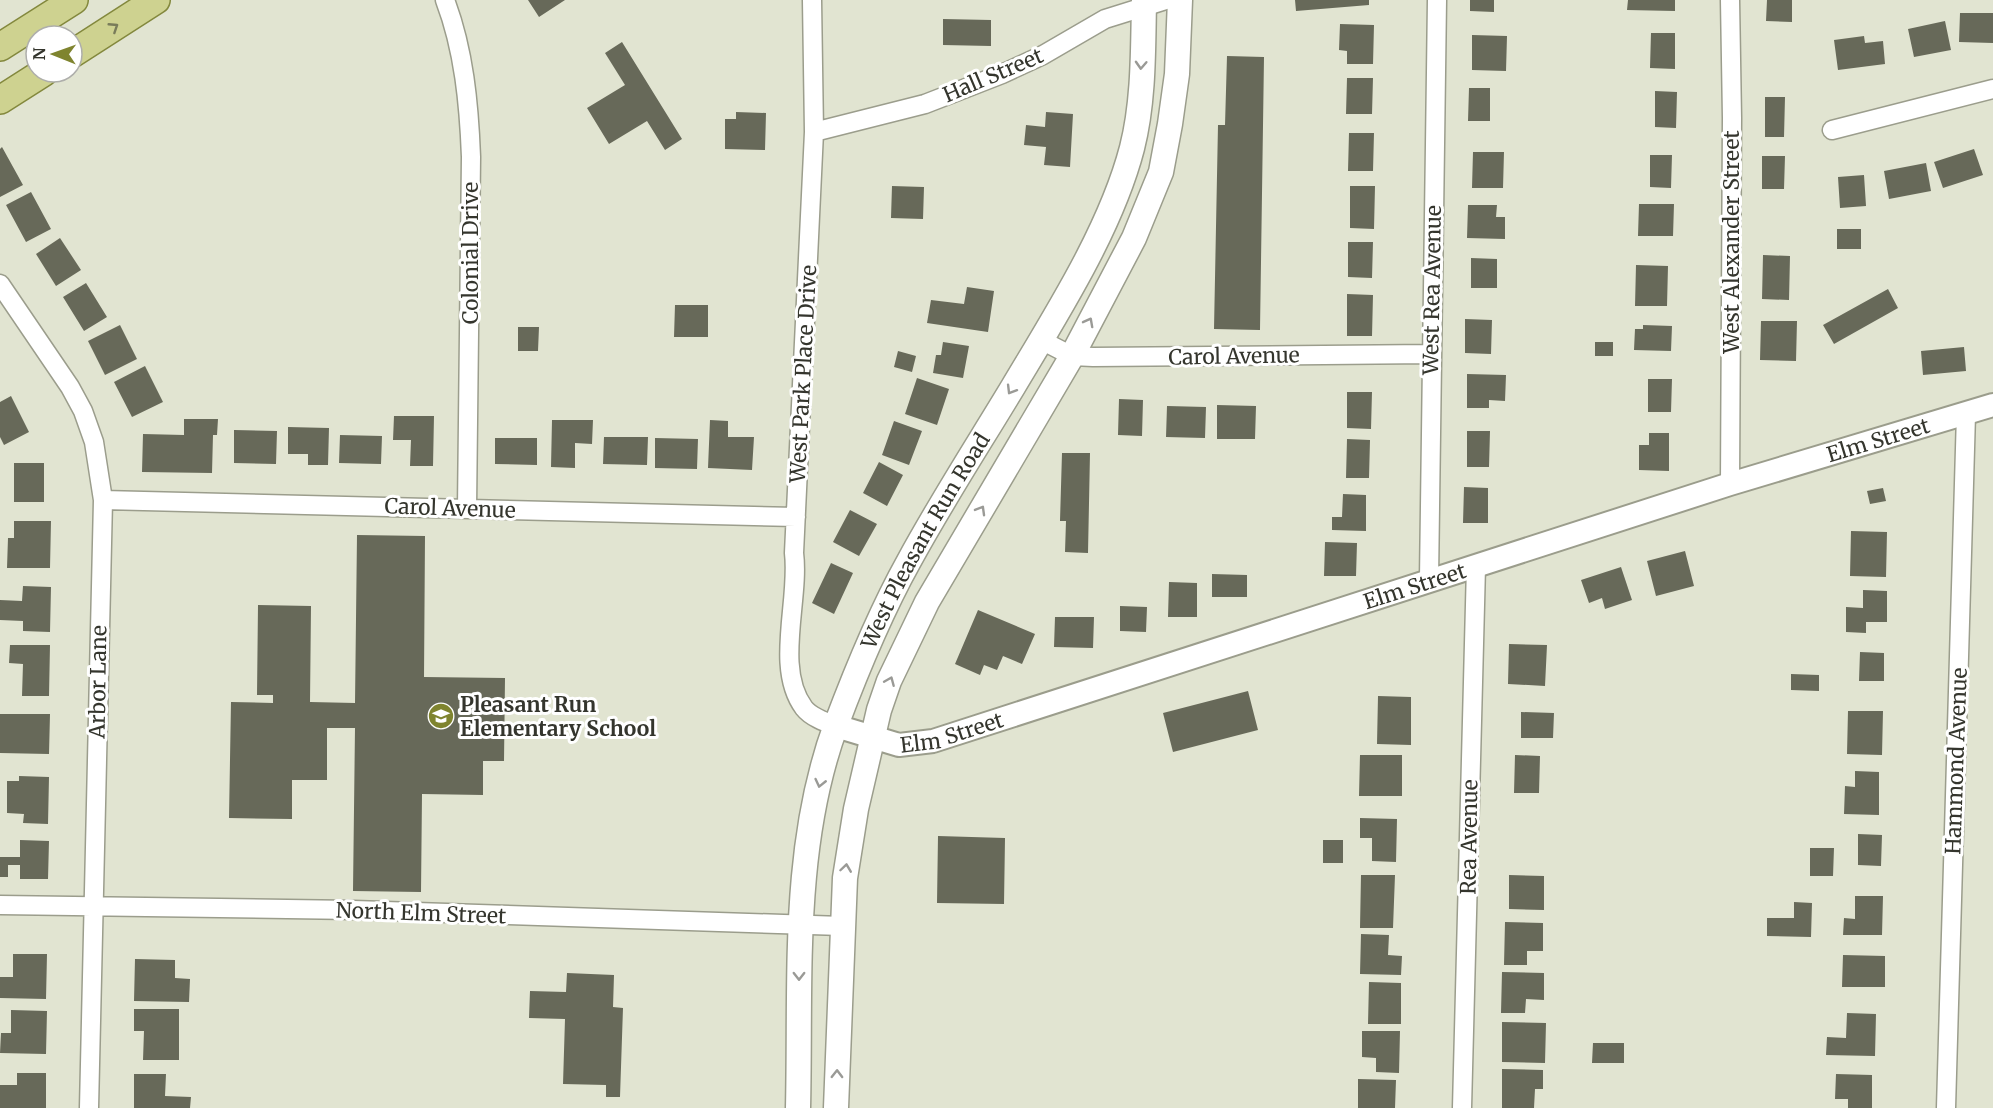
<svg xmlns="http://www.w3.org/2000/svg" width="1993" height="1108" font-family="Merriweather,serif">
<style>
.building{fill:#676959}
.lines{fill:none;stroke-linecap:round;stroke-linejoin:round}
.minor-casing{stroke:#9b9d8c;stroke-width:21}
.tertiary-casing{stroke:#9b9d8c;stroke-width:26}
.secondary-casing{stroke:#9b9d8c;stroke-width:27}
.primary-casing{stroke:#83883d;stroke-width:30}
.minor{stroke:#fff;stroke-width:18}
.tertiary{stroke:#fff;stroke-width:22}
.secondary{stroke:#fff;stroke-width:24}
.primary{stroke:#ced290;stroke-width:27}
.oneway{stroke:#797c5a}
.oneway2{stroke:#9a9a96}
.labels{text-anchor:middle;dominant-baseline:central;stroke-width:6;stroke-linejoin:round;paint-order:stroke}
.street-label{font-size:21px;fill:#34352d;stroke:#fff}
.poi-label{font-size:21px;font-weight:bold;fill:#34352d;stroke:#fff;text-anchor:start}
</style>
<rect width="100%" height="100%" fill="#e1e4d1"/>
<path class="building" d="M528,0H565L539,17Z
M1295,0H1369V5L1296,11Z
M1470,0H1494V12L1470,11Z
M1628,0H1675V11L1627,10Z
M1767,0H1792V22L1766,21Z
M1960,13H1993V43L1959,42Z
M943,19L991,20V46L943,45Z
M1945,21L1951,50L1914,57L1908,29Z
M1340,24L1374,25L1373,64H1347V51L1339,50Z
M1651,33H1675V69L1650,68Z
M1472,35L1507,36L1506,71L1472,70Z
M1864,36L1865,43L1883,41L1885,64L1838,70L1834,40Z
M622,42L682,139L665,150L647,121L609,144L587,108L625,85L605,53Z
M1227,56L1264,57L1260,330L1214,329L1218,125H1225Z
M1347,78H1373L1372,114H1346Z
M1469,88H1490V121H1468Z
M1655,91L1677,92L1676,128L1655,127Z
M1765,97H1785L1784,137H1765Z
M736,112L766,113L765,150L725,149V119H736Z
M1046,112L1073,114L1070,167L1044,165L1046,147L1024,145L1026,125L1045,127Z
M1349,133H1374L1373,171H1348Z
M2,147L23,185L0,197V149Z
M1974,149L1983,175L1943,188L1934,162Z
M1473,152H1504L1503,188H1472Z
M1650,155H1672L1671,188L1650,187Z
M1762,156H1785L1784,189H1762Z
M1926,163L1931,191L1889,199L1884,171Z
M1864,175L1866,206L1840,208L1838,177Z
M892,186L924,187L923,219L891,218Z
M1350,186H1375L1374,229L1350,228Z
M31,192L51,229L26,242L6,205Z
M1639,204H1674L1673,236H1638Z
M1468,205H1497L1496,217H1505V239L1467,238Z
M1837,229H1861V249H1837Z
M60,238L81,270L56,286L36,254Z
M1348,242H1373L1372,278L1348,277Z
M1763,255L1790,256L1789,300L1762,299Z
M1471,258L1497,259V288H1471Z
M1636,265L1668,266L1667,306H1635Z
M86,283L107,317L84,331L63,297Z
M967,287L994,291L988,332L927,323L931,300L964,304Z
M1888,289L1898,308L1834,344L1823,325Z
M1347,294L1373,295L1372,336H1347Z
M675,305H708V337H674Z
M1465,319L1492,320L1491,354L1465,353Z
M1761,321H1797L1796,361L1760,360Z
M120,325L137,359L105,375L88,341Z
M1643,325L1672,326L1671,351L1634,350L1635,329H1643Z
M518,327H539L538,351H518Z
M943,342L969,346L963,378L933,373L936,355H941Z
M1595,342H1613V356H1595Z
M1964,347L1966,371L1923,375L1921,351Z
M898,351L916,356L912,372L894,367Z
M145,366L163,402L132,417L114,382Z
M1467,374L1506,375L1505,401L1489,400V408H1467Z
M917,378L949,389L937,425L905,414Z
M1648,379H1672L1671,412H1648Z
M1347,392H1372L1371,429L1347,428Z
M11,396L29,432L4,445L0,437V402Z
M1119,399L1143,400L1142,436L1118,435Z
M1217,405L1256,406L1255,439H1217Z
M1167,406L1206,407L1205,438L1166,437Z
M394,416H434L433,466H410L411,440H393Z
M184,419H218L217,435H213L212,473L142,472L143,434L184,435Z
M552,420H593L592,444L575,443V468L551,467Z
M710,420L728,421V437H754L752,470L708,468Z
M894,421L922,431L909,465L882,455Z
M288,427L329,428L328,465H308V454H288Z
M234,430L277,431L276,464L234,463Z
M1467,431H1490L1489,467H1467Z
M1649,433H1669V471L1639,470V445H1649Z
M340,435L382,436L381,464L339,463Z
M604,437H648L647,465L603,464Z
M495,438H537V465L495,464Z
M655,438L698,439L697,469L655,468Z
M1347,439L1370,440L1369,478H1346Z
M1062,453H1090L1088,553L1065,552L1066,521H1060Z
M879,462L903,475L887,506L863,493Z
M14,463H44V502H14Z
M1464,487L1488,488V523H1463Z
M1883,488L1886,501L1870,504L1867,491Z
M1343,494L1366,495V531L1332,530V517H1342Z
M850,510L877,524L859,556L833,542Z
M14,521H51L50,568H7L8,538H14Z
M1851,531L1887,532L1886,577L1850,576Z
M357,535L425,536L424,677L505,678L504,761H483V795L422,794L421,892L353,891L355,728H327V780H292V819L229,818L231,702L273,703V695H257L258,605L311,606L310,702L355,703Z
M1325,542L1357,543L1356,576H1324Z
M1685,551L1694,586L1656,596L1647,561Z
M831,563L853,573L834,614L812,603Z
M1621,567L1632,600L1605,609L1602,598L1589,603L1581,580Z
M1212,574L1247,575V597H1212Z
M1169,582L1197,583V617H1168Z
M23,586L51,587L50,632L23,631V621L0,620V600L22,601Z
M1863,590L1887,591V622H1866V633L1846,632V607L1863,608Z
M1120,606L1147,607L1146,632L1120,631Z
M978,610L1035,634L1022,664L1003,656L997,670L984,665L980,675L955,664Z
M1055,617H1094L1093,648L1054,647Z
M1509,644L1547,645L1545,686L1508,684Z
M10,645H50L49,696H22L23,664L9,663Z
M1860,652L1884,653V681H1859Z
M1791,674L1819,675V691L1791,690Z
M1248,691L1258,730L1173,752L1163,713Z
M1378,696L1411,697V745L1377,744Z
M1848,711H1883L1882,755L1847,754Z
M1521,712L1554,713L1553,738H1521Z
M0,714H50L49,754L0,753Z
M1360,755H1402V796H1359Z
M1515,755L1540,756L1539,793H1514Z
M1855,771L1879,772V815L1844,814L1845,786L1855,787Z
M19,776L49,777L48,824L23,823L24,814L7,813V781H19Z
M1360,818L1397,819L1396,862L1372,861V838H1360Z
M1858,834L1882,835L1881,866L1858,865Z
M938,836L1005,838L1004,904L937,903Z
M20,840L49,841L48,879H20V865H8V877H0V857H20Z
M1323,840H1343V863H1323Z
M1810,848H1834L1833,876H1810Z
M1361,875H1395L1393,928H1360Z
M1509,875L1544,876V910L1509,909Z
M1855,896H1883L1882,935H1843L1844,918L1855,919Z
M1794,902L1812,903L1811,937L1767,936V918H1794Z
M1505,922L1543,923V951H1527V965H1504Z
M1361,934L1389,935L1388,955L1402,956L1401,975L1360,974Z
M13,954H47L46,999L0,998V977H13Z
M1843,955L1885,956V987H1842Z
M135,959L175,960V978L190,979L189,1002L134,1001Z
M1502,972L1544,973V1000L1526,999L1525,1013H1501Z
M567,973L614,975L613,1007L623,1008L620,1097H606V1085L563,1084L565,1019L529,1018L530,991L566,992Z
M1369,982L1401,983V1024H1368Z
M134,1009H179V1060H143L144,1031H134Z
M11,1010L47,1011L46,1054L0,1053L1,1033H11Z
M1847,1013L1876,1014L1875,1056L1826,1055L1827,1037L1846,1038Z
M1502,1022L1546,1023L1545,1063L1502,1062Z
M1362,1031H1400L1399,1073L1376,1072V1058L1362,1057Z
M1593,1043H1624V1063H1592Z
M1502,1069L1543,1070V1089H1535L1534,1108H1502Z
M17,1073H46V1108H0V1085H17Z
M134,1074H166L165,1096L191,1097L190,1108H134Z
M1836,1074L1872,1075V1108H1848V1099H1835Z
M1358,1079L1396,1080L1395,1108H1358Z"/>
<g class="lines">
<g class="minor-casing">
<path id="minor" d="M445,0C464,50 469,104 471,157L467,509
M812,0L814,132L794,553C800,600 774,668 804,708C811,717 825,722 836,726
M1832,130L1993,89
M814,132L925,104L1002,74L1043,55L1105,19L1166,0
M0,284L70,387L83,411L94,442L103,500L89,1108
M1041,340L1072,356L1093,357L1431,354
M1730,484L1732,118L1730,0
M103,500L796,517
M1429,579L1437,0
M0,905L354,910L842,926
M1462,1108L1476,566
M1946,1108L1966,414"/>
</g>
<g class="tertiary-casing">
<g id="tertiary">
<path id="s1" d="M836,726L899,745L933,741L1730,484L1993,405"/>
</g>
</g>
<g class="secondary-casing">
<g id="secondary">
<path id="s2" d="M798,1108C801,980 791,847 836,725C857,669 880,613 909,561C941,502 978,445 1013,387C1056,315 1111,229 1132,148C1144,101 1143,49 1144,0"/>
<path d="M836,1108L845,878L856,809L879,710L889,681L927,602L1072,356L1134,238L1161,172L1170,124L1177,74L1180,0"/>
</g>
</g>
<g class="primary-casing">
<path id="primary" d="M0,47L74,0
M72,54L156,0
M0,100L44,72"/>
</g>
<use href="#minor" class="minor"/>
<use href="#tertiary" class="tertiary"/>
<use href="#secondary" class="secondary"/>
<use href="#primary" class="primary"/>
</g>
<defs><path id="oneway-chevron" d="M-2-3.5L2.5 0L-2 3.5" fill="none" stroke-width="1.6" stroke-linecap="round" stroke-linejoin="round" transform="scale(1.5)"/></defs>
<use class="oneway" href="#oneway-chevron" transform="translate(114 27) rotate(-33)"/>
<g class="oneway2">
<use href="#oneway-chevron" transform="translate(1141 65) rotate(93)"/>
<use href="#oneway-chevron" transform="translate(1089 322) rotate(-62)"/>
<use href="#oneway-chevron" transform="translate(1011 390) rotate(121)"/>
<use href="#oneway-chevron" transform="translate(981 510) rotate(-60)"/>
<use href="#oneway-chevron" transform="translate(890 681) rotate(-67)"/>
<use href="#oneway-chevron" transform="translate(820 783) rotate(103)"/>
<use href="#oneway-chevron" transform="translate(846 868) rotate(-82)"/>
<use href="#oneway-chevron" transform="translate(799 976) rotate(90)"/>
<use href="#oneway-chevron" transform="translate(837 1074) rotate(-89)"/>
</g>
<defs>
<g id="school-disc" transform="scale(1.35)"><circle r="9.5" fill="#7f842f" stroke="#fff"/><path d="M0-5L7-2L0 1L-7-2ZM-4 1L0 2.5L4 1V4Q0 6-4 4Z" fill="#fff"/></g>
</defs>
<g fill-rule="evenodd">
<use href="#school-disc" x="441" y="716"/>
</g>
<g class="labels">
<g class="street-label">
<text transform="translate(993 75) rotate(-23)">Hall Street</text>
<text transform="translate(1731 242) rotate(-90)">West Alexander Street</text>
<text transform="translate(470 253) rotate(-90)">Colonial Drive</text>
<text transform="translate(1432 290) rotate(-89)">West Rea Avenue</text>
<text transform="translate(1234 356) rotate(-1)">Carol Avenue</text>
<text transform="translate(803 374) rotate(-87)">West Park Place Drive</text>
<text stroke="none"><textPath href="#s1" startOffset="1092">Elm Street</textPath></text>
<text transform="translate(450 508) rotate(2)">Carol Avenue</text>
<text stroke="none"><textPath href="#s2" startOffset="592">West Pleasant Run Road</textPath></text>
<text stroke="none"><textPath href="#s1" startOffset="606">Elm Street</textPath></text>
<text transform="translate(98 682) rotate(-89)">Arbor Lane</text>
<text stroke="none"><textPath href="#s1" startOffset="120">Elm Street</textPath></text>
<text transform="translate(1956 761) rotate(-88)">Hammond Avenue</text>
<text transform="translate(1469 837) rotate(-89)">Rea Avenue</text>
<text transform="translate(421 913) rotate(2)">North Elm Street</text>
</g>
<g class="poi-label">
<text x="460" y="704">Pleasant Run<tspan x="460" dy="24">Elementary School</tspan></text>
</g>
</g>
<g transform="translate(54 54) rotate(271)"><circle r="28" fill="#ffffff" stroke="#aeaeab" stroke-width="1.5"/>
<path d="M0-4.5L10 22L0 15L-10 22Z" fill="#7f842f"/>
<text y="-9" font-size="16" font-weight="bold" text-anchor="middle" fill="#34352d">N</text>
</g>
</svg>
